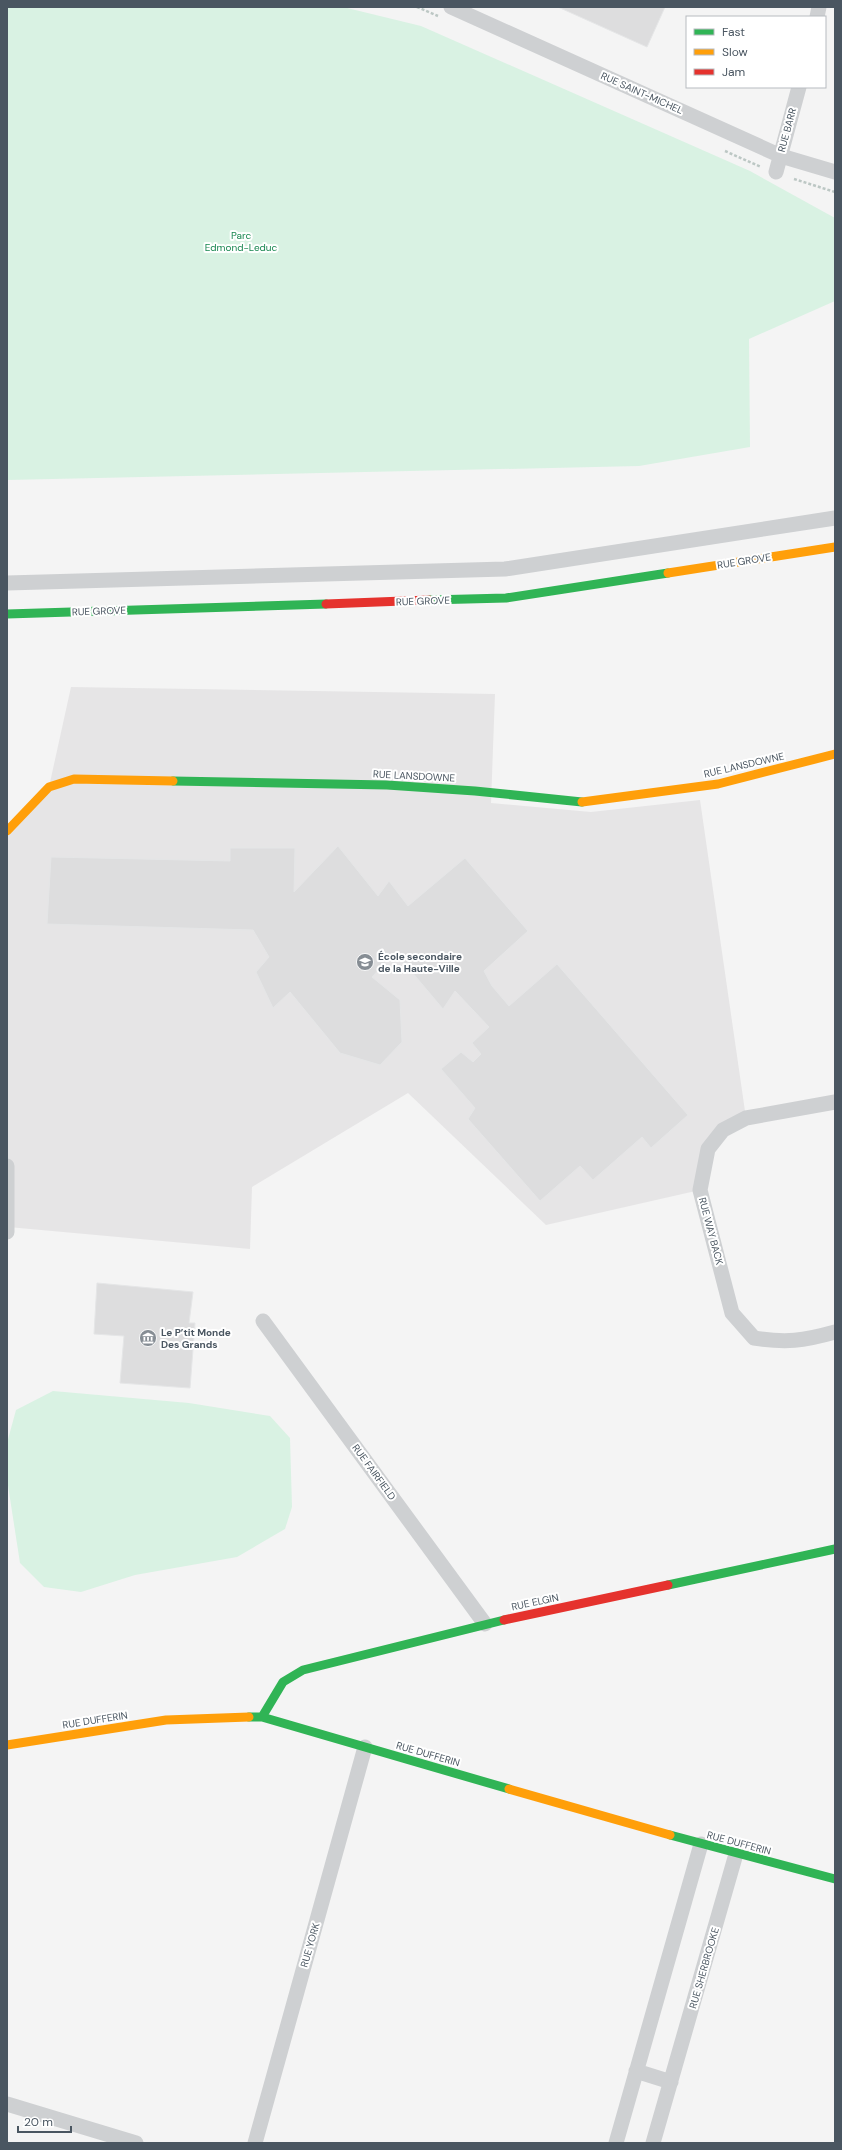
<svg xmlns="http://www.w3.org/2000/svg" width="842" height="2150" font-family="'DM Sans',sans-serif">
<style>
.education{fill:#e6e5e6}
.green{fill:#d9f2e3}
.building{fill:#ddddde;stroke:#e5e6e7}
.lines{fill:none;stroke-linecap:round;stroke-linejoin:round}
.path{stroke:#bcc7c4;stroke-width:2.5;stroke-dasharray:3 2;stroke-linecap:butt}
.street{stroke:#ced0d2;stroke-width:15}
.fast{stroke:#30b455;stroke-width:9}
.slow{stroke:#ff9f0a;stroke-width:9}
.jam{stroke:#e5322d;stroke-width:9}
.labels{text-anchor:middle;dominant-baseline:central;stroke-width:4;stroke-linejoin:round;paint-order:stroke}
.street-label{font-size:10px;fill:#4a5661;stroke:#fff}
.park-label{font-size:10px;fill:#17864f;stroke:#fff}
.poi-label{font-size:10px;font-weight:bold;fill:#4a5661;stroke:#fff;text-anchor:start}
</style>
<rect width="100%" height="100%" fill="#f4f4f4"/>
<path class="education" d="M71,687L495,694L491,803L591,812L700,800L746,1118L723,1130L700,1190L546,1225L408,1093L252,1187L250,1249L8,1227L7,831L49,787Z"/>
<path class="green" d="M7,7H343L421,26L750,171L835,218V301L749,339L750,447L639,466L7,480Z
M53,1391L189,1403L270,1416L290,1438L292,1507L285,1529L237,1557L135,1575L81,1592L44,1587L20,1563L7,1479V1443L16,1410Z"/>
<path class="building" d="M558,7H665L647,47Z
M338,846L378,896L389,881L408,906L465,858L528,931L484,971L492,986L509,1006L557,964L688,1115L651,1148L642,1137L593,1180L580,1166L540,1201L468,1119L475,1108L441,1069L461,1052L473,1062L481,1054L472,1043L489,1027L455,991L443,1009L395,952L372,977L400,1000L402,1042L380,1065L340,1053L290,992L273,1008L256,972L269,957L253,930L47,924L51,857L230,861V848H295L294,892Z
M97,1283L193,1292L189,1323H195L190,1388L120,1383L124,1336L94,1334Z"/>
<g class="lines">
<path class="path" d="M417,7L438,16
M725,151L761,167
M794,179L835,192"/>
<path class="street" d="M451,7L781,156L835,172
M817,17L819,7
M776,172L799,87
M7,583L505,569L835,518
M835,1102L746,1118L723,1130L708,1149L700,1190L732,1313L754,1338C786,1343 803,1341 835,1332
M7,1166V1232
M263,1321L485,1624
M636,2071L671,2082
M7,2104L136,2143
M255,2143L365,1747
M616,2143L701,1844
M653,2143L736,1854"/>
<path class="fast" d="M429,600L506,598L668,573
M7,614L326,604
M173,781L387,785L475,791L582,802
M668,1585L835,1549
M249,1717H262L509,1789
M262,1717L283,1682L303,1670L504,1620
M670,1835L835,1879"/>
<path class="slow" d="M668,573L835,547
M582,802L718,784L835,754
M7,831L49,787L74,779L173,781
M7,1745L166,1720L249,1717
M509,1789L670,1835"/>
<path class="jam" d="M326,604L429,600
M504,1620L668,1585"/>
</g>
<defs>
<g id="school-disc" transform="scale(0.9)"><circle r="9.5" fill="#868d94" stroke="#fff"/><path d="M0-5L7-2L0 1L-7-2ZM-4 1L0 2.5L4 1V4Q0 6-4 4Z" fill="#fff"/></g>
<g id="museum-disc" transform="scale(0.9)"><circle r="9.5" fill="#868d94" stroke="#fff"/><path d="M0-6L6-3V-2H-6V-3ZM-5-1h2V3h-2ZM-1-1h2V3h-2ZM3-1h2V3H3ZM-6 4H6V6H-6Z" fill="#fff"/></g>
</defs>
<g fill-rule="evenodd">
<use href="#school-disc" x="365" y="962"/>
<use href="#museum-disc" x="148" y="1338"/>
</g>
<g class="labels">
<g class="street-label">
<text transform="translate(642 93) rotate(24)">RUE SAINT-MICHEL</text>
<text transform="translate(787 130) rotate(-75)">RUE BARR</text>
<text transform="translate(744 561) rotate(-9)">RUE GROVE</text>
<text transform="translate(423 601) rotate(-2)">RUE GROVE</text>
<text transform="translate(99 611) rotate(-2)">RUE GROVE</text>
<text transform="translate(744 765) rotate(-13)">RUE LANSDOWNE</text>
<text transform="translate(414 776) rotate(3)">RUE LANSDOWNE</text>
<text transform="translate(711 1231) rotate(75)">RUE WAY BACK</text>
<text transform="translate(374 1472) rotate(54)">RUE FAIRFIELD</text>
<text transform="translate(535 1602) rotate(-12)">RUE ELGIN</text>
<text transform="translate(95 1720) rotate(-9)">RUE DUFFERIN</text>
<text transform="translate(428 1754) rotate(16)">RUE DUFFERIN</text>
<text transform="translate(739 1843) rotate(15)">RUE DUFFERIN</text>
<text transform="translate(310 1945) rotate(-74)">RUE YORK</text>
<text transform="translate(704 1968) rotate(-74)">RUE SHERBROOKE</text>
</g>
<g class="park-label">
<text x="241" y="235">Parc<tspan x="241" dy="12">Edmond-Leduc</tspan></text>
</g>
<g class="poi-label">
<text x="378" y="956">École secondaire<tspan x="378" dy="12">de la Haute-Ville</tspan></text>
<text x="161" y="1332">Le P’tit Monde<tspan x="161" dy="12">Des Grands</tspan></text>
</g>
</g>
<rect width="842" height="2150" fill="none" stroke="#4a5661" stroke-width="16"/>
<rect x="686" y="16" width="140" height="72" fill="#ffffff" stroke="#b7bbc0"/>
<rect x="694" y="29" width="20" height="6" fill="#30b455" stroke="#b7bbc0"/>
<text x="722" y="36" font-size="12" fill="#4a5661">Fast</text>
<rect x="694" y="49" width="20" height="6" fill="#ff9f0a" stroke="#b7bbc0"/>
<text x="722" y="56" font-size="12" fill="#4a5661">Slow</text>
<rect x="694" y="69" width="20" height="6" fill="#e5322d" stroke="#b7bbc0"/>
<text x="722" y="76" font-size="12" fill="#4a5661">Jam</text>
<path d="M18 2126v6h53v-6" fill="none" stroke="#4a5661" stroke-width="2"/>
<text x="24" y="2126" font-size="12" fill="#4a5661" stroke="#ffffff" stroke-width="3" paint-order="stroke">20 m</text>
</svg>
